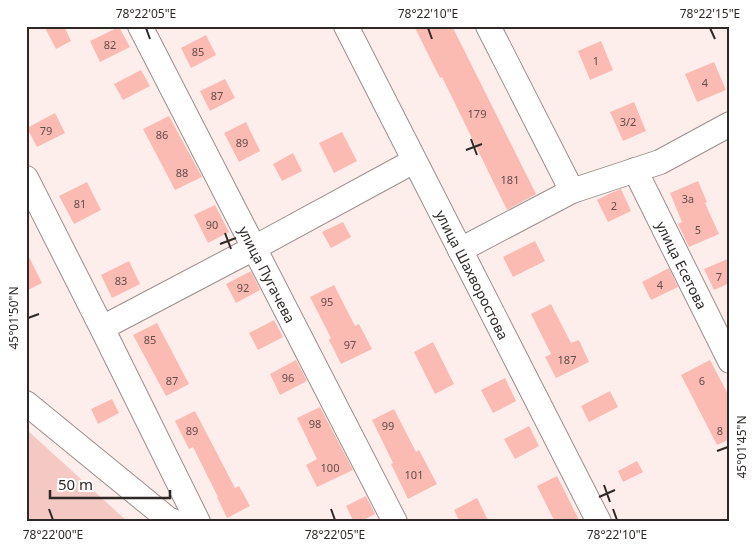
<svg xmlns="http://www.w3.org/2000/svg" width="756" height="548" font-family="'Noto Sans',sans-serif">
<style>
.green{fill:#f4c9c3}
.building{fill:#fbbbb2}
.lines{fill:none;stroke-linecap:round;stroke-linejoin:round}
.minor-casing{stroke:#9b8e8c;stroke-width:26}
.minor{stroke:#fff;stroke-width:24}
.ticks{fill:none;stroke:#2e2827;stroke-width:2}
.labels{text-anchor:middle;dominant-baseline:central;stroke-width:4;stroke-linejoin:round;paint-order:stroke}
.number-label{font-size:11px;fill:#614d4a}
.street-label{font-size:14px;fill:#2e2827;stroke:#fff}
.neatline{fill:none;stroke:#2e2827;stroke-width:2}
.ticks-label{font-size:12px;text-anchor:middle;fill:#2e2827}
</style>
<rect width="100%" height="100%" fill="#fdeeec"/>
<path class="green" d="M26,429L128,522H26Z"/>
<path class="building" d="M44,26H64L71,41L56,49Z
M414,26H452L536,194L507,210L442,77L440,78Z
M119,27L130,47L100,62L90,41Z
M206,35L216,55L191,68L181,48Z
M601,41L613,70L590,80L578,51Z
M714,62L726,90L697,102L685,74Z
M141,70L150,86L123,100L114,84Z
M225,79L235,98L210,111L200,91Z
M634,102L646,131L623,141L610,112Z
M55,113L65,133L37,147L27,128Z
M169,116L202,177L175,190L143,129Z
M246,122L260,151L239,162L224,133Z
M342,132L357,161L334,173L319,143Z
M293,153L302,171L282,181L273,164Z
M698,181L707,202L705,203L719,234L689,247L678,224L682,222L670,193Z
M87,182L101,210L74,224L59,196Z
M621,189L631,211L608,222L597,200L611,193Z
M215,205L229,232L208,243L194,215Z
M343,222L351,237L331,248L322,232Z
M535,241L545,261L513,277L503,257Z
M26,251L42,283L26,291Z
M730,258V283L714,290L704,269Z
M129,261L140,284L112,298L101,275Z
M669,268L678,287L651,300L642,282Z
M251,271L260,290L236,303L226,284Z
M334,285L355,326L359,324L372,349L341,364L329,340L331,338L310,297Z
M551,304L571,343L579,340L589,362L556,378L545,357L551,354L531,314Z
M274,320L283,337L258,350L249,333Z
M157,323L189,384L166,396L133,335Z
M433,342L454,384L435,394L414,352Z
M296,360L307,381L280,395L270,374Z
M710,360L730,398V439L717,445L681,375Z
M505,378L516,401L493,413L481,390Z
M610,391L618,407L589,422L581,406Z
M112,399L119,413L98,424L91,409Z
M320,407L353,470L317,487L306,465L317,459L297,418Z
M394,409L416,452L419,450L437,484L408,499L391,464L393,463L372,420Z
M195,411L235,488L239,486L250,506L227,518L217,497H218L193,447L189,449L175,421Z
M529,426L539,446L515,459L504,439Z
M637,461L643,472L623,482L618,471Z
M557,476L580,522H555L537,486Z
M366,496L375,514L360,522H354L346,506Z
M477,498L489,522H460L454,510Z"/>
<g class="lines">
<g class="minor-casing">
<g id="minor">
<path id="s1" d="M140,26L395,522"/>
<path id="s2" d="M346,26L599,522"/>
<path d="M488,26L572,191"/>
<path id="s3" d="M635,170L730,361"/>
<path d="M26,178L102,328L198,522"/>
<path d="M460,250L572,191L660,162L730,124"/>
<path d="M102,328L254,248L414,161"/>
<path d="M26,403L168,519L175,522"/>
</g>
</g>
<use href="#minor" class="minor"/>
</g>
<path class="ticks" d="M146,28L150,39M428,28L432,39M710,28L715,39M471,139L477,155M466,150L482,144M225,233L231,249M220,244L236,238M28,318L39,314M717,451L728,447M604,485L610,502M599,497L615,490M49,509L53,520M331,509L335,520M613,509L617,520"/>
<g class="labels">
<g class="number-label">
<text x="110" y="44">82</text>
<text x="198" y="51">85</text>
<text x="596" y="60">1</text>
<text x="705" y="82">4</text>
<text x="217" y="95">87</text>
<text x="477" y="113">179</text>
<text x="628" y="121">3/2</text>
<text x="46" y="130">79</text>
<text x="162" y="134">86</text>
<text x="242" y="142">89</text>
<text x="182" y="172">88</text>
<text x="510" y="179">181</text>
<text x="688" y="198">3а</text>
<text x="80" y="203">81</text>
<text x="614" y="205">2</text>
<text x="212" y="224">90</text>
<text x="698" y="229">5</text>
<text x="719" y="276">7</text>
<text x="121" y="280">83</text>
<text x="660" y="284">4</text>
<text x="243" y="287">92</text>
<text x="327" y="301">95</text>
<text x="150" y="339">85</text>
<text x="350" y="344">97</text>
<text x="567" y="359">187</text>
<text x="288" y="377">96</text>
<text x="172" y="380">87</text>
<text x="702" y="380">6</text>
<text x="315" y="423">98</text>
<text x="388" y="425">99</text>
<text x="192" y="430">89</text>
<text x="720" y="430">8</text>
<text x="330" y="467">100</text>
<text x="414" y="474">101</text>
</g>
<g class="street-label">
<text stroke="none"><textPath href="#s3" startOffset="106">улица Есетова</textPath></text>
<text stroke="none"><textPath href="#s1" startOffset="279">улица Пугачева</textPath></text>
<text stroke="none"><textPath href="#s2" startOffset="279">улица Шахворостова</textPath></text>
</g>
</g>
<rect width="756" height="548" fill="none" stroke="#ffffff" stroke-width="55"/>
<path d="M50 490v8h120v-8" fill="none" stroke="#2e2827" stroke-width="2.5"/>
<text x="58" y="490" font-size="15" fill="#2e2827" stroke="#ffffff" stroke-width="4" paint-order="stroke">50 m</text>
<rect x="28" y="28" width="700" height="492" class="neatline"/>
<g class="ticks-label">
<text x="146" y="18">78°22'05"E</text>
<text x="428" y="18">78°22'10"E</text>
<text x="710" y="18">78°22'15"E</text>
<text transform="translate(14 318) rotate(-90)" y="4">45°01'50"N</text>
<text transform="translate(742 447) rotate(-90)" y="4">45°01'45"N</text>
<text x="53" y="539">78°22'00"E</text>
<text x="335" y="539">78°22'05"E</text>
<text x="617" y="539">78°22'10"E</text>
</g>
</svg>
